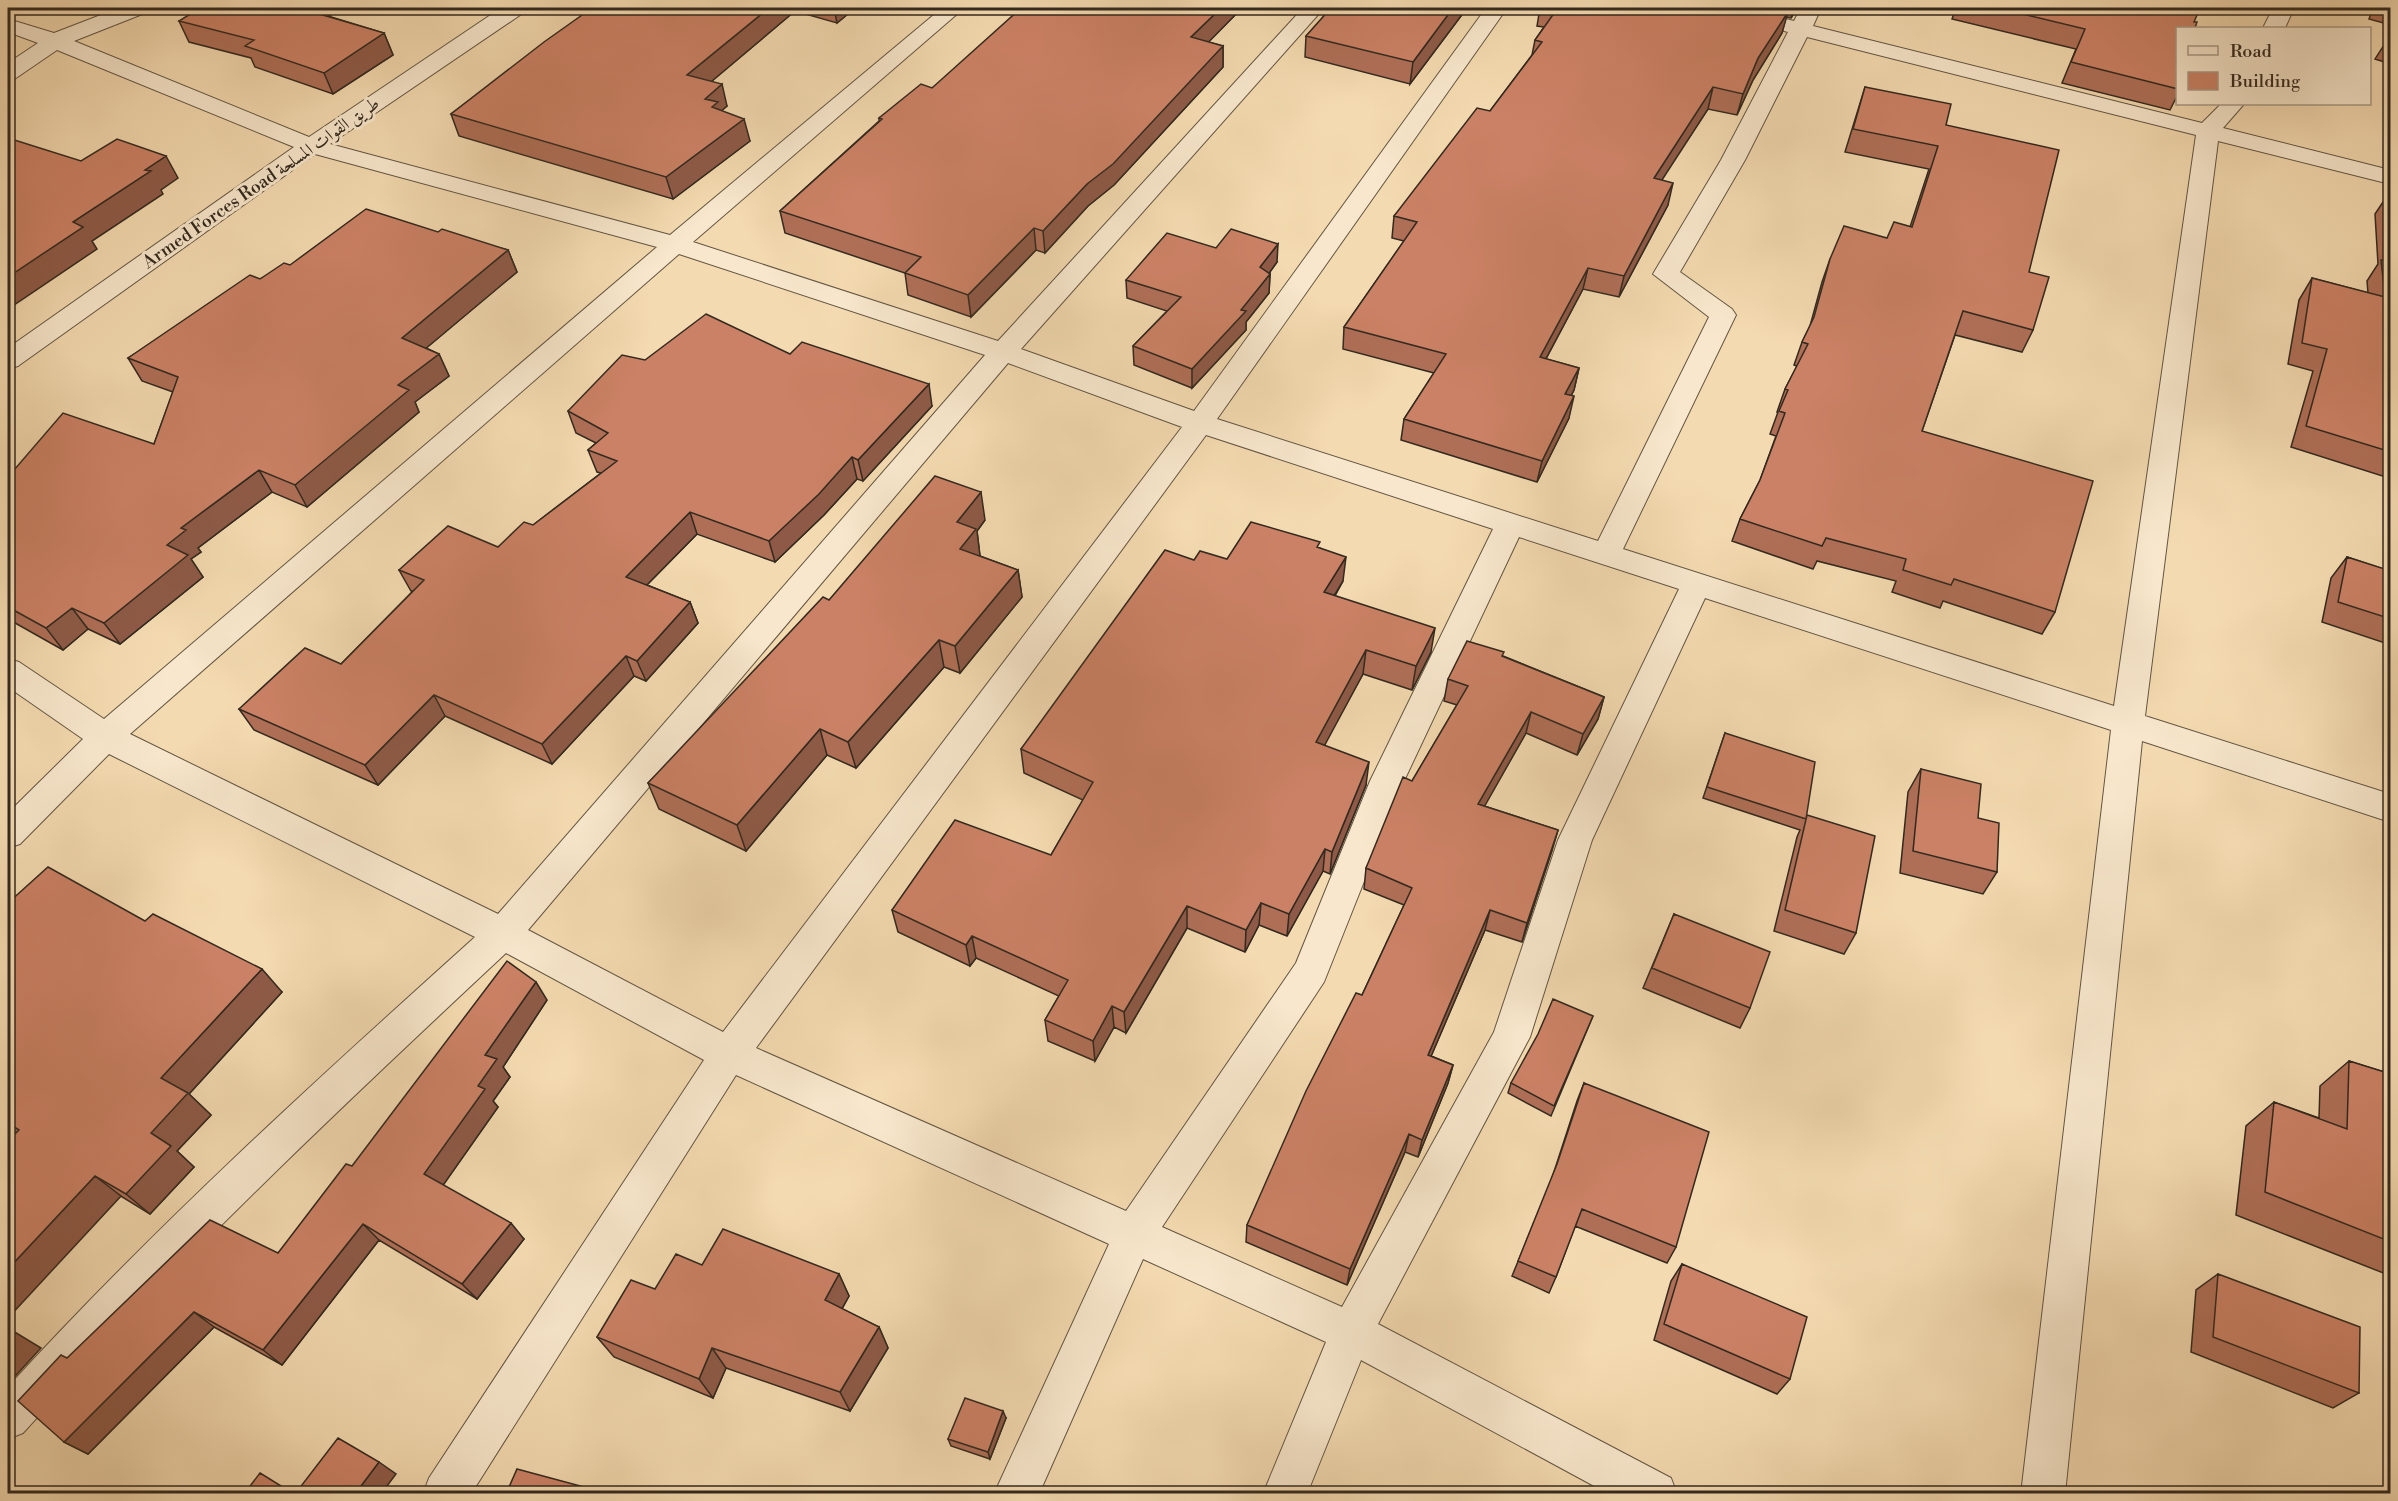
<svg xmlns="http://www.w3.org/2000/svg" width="2398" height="1501" font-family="'Libre Bodoni',Amiri,serif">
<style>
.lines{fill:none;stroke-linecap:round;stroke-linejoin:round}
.minor-casing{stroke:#625543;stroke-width:2}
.minor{fill:#f8e7cc;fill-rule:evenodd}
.wall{fill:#af6f57;stroke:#32291f;stroke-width:1.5}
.shaded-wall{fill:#8e5a47;stroke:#32291f;stroke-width:1.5}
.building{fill:#cb8165;stroke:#32291f;stroke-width:1.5}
.labels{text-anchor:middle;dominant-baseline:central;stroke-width:6;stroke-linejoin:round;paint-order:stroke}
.far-street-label{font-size:18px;fill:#32291f;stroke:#f8e7cc}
</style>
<rect width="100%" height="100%" fill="#f4dab0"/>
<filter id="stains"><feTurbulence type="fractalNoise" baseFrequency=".00333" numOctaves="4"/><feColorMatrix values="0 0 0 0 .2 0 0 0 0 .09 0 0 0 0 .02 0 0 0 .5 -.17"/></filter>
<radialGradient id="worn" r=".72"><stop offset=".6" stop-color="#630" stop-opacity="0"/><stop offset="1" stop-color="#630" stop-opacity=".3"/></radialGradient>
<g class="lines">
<g class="minor-casing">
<path id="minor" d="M119,8H148L145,13L74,41L309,137L501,8H525L523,13L330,144L670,235L942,8H964L693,242L998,341L1303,8H1324L1021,349L1194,411L1486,8H1507L1217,419L1598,541L1709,317L1653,274L1721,160L1788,32L1709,13L1707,8H1741L1794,21L1801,8H1821L1813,26L2202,123L2221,104H2244L2223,128L2390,170V184L2218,141L2145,716L2390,794V822L2142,741L2065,1494H2021L2111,730L1705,598L1592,840L1530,1037L1378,1324L1671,1478L1677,1494H1609L1361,1360L1307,1494H1263L1326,1342L1143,1259L1039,1494H994L1109,1244L736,1075L471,1494H423L429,1478L704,1060L506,953C339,1109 176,1263 23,1433L8,1439V1387C154,1227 314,1082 475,937L109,754L20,844L8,848V813L83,739L8,687V659L19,662L104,719L657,247L315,154L18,366L8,369V348L294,147L57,50L16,78L8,80V63L38,43L8,32V19L54,33ZM1807,37L2196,135L2114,706L1623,549L1736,315L1732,309L1680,272L1745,160ZM679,254L985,355L498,914L130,734ZM1008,363L1182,427L723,1032L528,930ZM1206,435L1493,529L1370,781L1296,963L1126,1211L756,1048ZM1519,537L1679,589L1558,840L1494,1032L1342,1307L1162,1227L1324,982L1404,781Z
M2273,8H2294L2285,28H2263Z"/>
</g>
<use href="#minor" class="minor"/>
</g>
<path class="wall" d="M592,8H855L837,23L795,11L712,81L727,106L721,111L750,141L673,199L459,136L451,114Z
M1052,8H1242L1208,42L1223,46V67L1114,185L1088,206L1045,253L1036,250L971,317L908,295L905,273L785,233L780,211L879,121V118L932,88L1044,14Z
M1331,8H1467L1410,84L1305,57L1306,36Z
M1540,8H1797L1791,18L1786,17L1782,33L1753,80L1737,115L1708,109L1661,180L1668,205L1619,297L1583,289L1546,359L1579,368L1574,390L1571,396L1569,418L1537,482L1401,440L1404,419L1434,373L1343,349L1344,327L1404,241L1392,238L1394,216L1490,111L1532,55L1535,40L1544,27L1537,26Z
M1956,8H2200L2178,28V94L2170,110L2062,83L2076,49L1952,19Z
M2373,8H2391V25L2369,19Z
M328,16L384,33L393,55L333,94L255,67L251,58L189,42L179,21Z
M2391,34V64L2375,59Z
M1865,87L1946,125L2029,272L2033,330L2022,352L1955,335L1922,431L2055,612L2042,634L1943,601L1940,608L1892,592L1896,581L1817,561L1813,569L1732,541L1740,519L1760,480L1776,436L1770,434L1778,412H1777L1785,389L1797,366L1794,365L1802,342L1810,326L1822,282L1830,259L1887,238L1910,227L1929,169L1845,152Z
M2389,193L2391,194V645L2322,622L2331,578L2347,557L2386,570L2389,478L2291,447L2313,371L2288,364L2299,300L2312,278L2368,293L2367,281L2378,264L2375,214Z
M438,232L508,250L517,272L426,348L439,354L449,376L415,402L419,412L307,507L272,492L198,548L201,552L191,559L203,577L120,644L88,629L63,650L8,619V477L154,444L173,392L142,381L128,358L260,279L290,265Z
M1216,248L1277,262L1269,273L1270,274L1269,293L1246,322V330L1192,388L1134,365L1133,346L1167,311L1127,298L1126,280Z
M790,354L932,406L863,481L857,479L824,515L775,562L697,534L647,585L690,602L698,623L646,681L634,676L552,764L445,716L378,785L254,730L239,709L341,664L413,591H411L399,570L498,547L533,525L601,473L597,472L588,450L596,443L576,433L568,411L645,360Z
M985,520L977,531L980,556L1018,570L1022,597L960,673L944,667L856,768L827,755L746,851L659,809L648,783L829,600Z
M1320,548L1343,581L1335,596L1431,652L1412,690L1363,674L1324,745L1366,785L1330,874L1323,871L1287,936L1259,925L1245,952L1187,928L1126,1033L1114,1027L1095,1061L1048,1041L1045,1020L1059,996L976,958L970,966L898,932L892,910L1051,855L1083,800L1024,773L1021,749L1194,560L1227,559Z
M1503,656L1604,697L1598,719L1577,755L1526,733L1484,806L1558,830L1522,942L1485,930L1431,1056L1453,1065L1448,1083L1418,1157L1405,1152L1347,1285L1246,1242L1247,1225L1362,995L1404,905L1364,889L1366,868L1412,781L1457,705L1444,701L1448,679Z
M1725,733L1806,818L1856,933L1844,954L1774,931L1797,837L1800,830L1703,798Z
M1921,769L1978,818L1997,872L1983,894L1900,873L1908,792Z
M8,903L145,921L282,992L189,1094L211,1115L177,1151L194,1167L150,1214L16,1132L8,1125Z
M1674,914L1750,1008L1740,1028L1643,988Z
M547,1000L503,1067L510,1077L493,1101L498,1107L443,1185L524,1239L477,1299L379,1240L282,1365L214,1327L88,1454L64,1442L67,1358L278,1253Z
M1593,1016L1551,1116L1508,1093L1511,1083Z
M2349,1061L2391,1074V1276L2236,1215L2246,1126L2274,1102L2319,1118L2320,1086Z
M1584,1083L1676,1247L1667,1263L1575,1226L1556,1277L1549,1293L1512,1276L1551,1181L1577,1101Z
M1682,1264L1790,1379L1777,1394L1654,1340L1671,1281Z
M702,1265L839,1274L849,1296L842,1309L879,1327L888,1348L850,1411L726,1368L713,1398L614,1357L597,1337L655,1289Z
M2218,1274L2359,1393L2333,1408L2191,1352L2196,1290Z
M1006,1418L990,1459L951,1446L948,1439Z
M2188,1487L2203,1494H2177Z"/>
<path class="shaded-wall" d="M299,8H342L308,29Z
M769,8H795V11L693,97L687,75Z
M834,8H855L837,23Z
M1221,8H1242L1192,59L1191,37Z
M1453,8H1467L1410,84L1413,62Z
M1794,8H1797L1791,18Z
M1788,12L1782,33L1753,80L1737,115L1743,94L1758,58Z
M384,33L393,55L333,94L324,73Z
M1223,46V67L1114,185L1088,206L1045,253L1043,231L1087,184Z
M722,84L727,106L720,112L723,124L705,99Z
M1713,87L1708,109L1649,200L1654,178Z
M744,119L750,141L673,199L666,177Z
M166,156L178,178L161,190L163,194L92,241L97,249L8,309V277L73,222L145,170Z
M1673,183L1668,205L1619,297L1624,276Z
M1034,228L1036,250L971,317L968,295Z
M1278,244L1277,262L1260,286V267Z
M508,250L517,272L412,360L402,338Z
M1588,268L1583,289L1535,379L1540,357Z
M1270,274L1269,293L1246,322V330L1192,388V369Z
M439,354L449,376L415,402L419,412L307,507L295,485L398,385Z
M1579,368L1574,390L1560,416L1565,394Z
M929,384L932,406L863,481L858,460Z
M1574,396L1569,418L1537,482L1542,461Z
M852,457L857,479L824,515L775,562L769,541Z
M259,470L272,492L198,548L201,552L191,559L203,577L120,644L104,623L181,528Z
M981,492L985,520L977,531L980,556L964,577L957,522Z
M690,512L697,534L634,598L626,577Z
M1346,557L1343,581L1322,616L1324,592Z
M1018,570L1022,597L960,673L955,646Z
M690,602L698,623L646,681L637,661Z
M72,608L88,629L63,650L46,628Z
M1435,628L1431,652L1412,690L1416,666Z
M939,640L944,667L856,768L848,742Z
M1366,650L1363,674L1314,765L1316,742Z
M626,656L634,676L552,764L542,744Z
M434,695L445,716L378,785L365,765Z
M1604,697L1598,719L1577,755L1583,734Z
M1531,712L1526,733L1474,825L1478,804Z
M820,729L827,755L746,851L737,825Z
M1369,762L1366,785L1330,874L1332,852Z
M1558,830L1552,851L1522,942L1527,923Z
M1325,849L1323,871L1287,936L1289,914Z
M1261,903L1259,925L1245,952L1246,930Z
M1187,906V928L1126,1033L1124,1012Z
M1490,910L1485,930L1424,1073L1428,1055Z
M972,936L976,958L970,966L966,945Z
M262,969L282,992L189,1094L211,1115L177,1151L194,1167L150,1214L126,1194L151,1133L161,1078Z
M536,982L547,1000L503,1067L510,1077L493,1101L498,1107L439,1191L424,1174L485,1055Z
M1112,1006L1114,1027L1095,1061L1093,1041Z
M1453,1065L1448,1083L1418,1157L1422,1140Z
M1409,1134L1405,1152L1347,1285L1350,1269Z
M95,1176L121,1196L8,1318V1269Z
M511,1223L524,1239L477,1299L462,1284Z
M363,1224L379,1240L282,1365L263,1350Z
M839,1274L849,1296L835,1321L825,1300Z
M194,1312L214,1327L88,1454L64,1442Z
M879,1327L888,1348L850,1411L840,1392Z
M13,1331L41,1348L8,1384V1336Z
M712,1348L726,1368L713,1398L699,1379Z
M1003,1411L1006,1418L990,1459L988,1452Z
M379,1462L396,1474L381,1494H355Z"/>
<path class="building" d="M200,8H299L384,33L324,73L245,46L254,40L179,21Z
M592,8H769L687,75L722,84L705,99L718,102L712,107L744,119L666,177L451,114L544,42Z
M1021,8L1044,14L1052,8H1221L1191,37L1223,46L1113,164L1087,184L1043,231L1034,228L968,295L905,273L921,257L780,211L882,119L879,118L921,84L932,88Z
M1331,8H1453L1413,62L1306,36Z
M1552,8H1769L1788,12L1758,58L1743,94L1713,87L1654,178L1673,183L1624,276L1588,268L1540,357L1579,368L1565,394L1574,396L1542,461L1404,419L1446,354L1344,327L1417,222L1394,216L1477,108L1490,111L1542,42L1535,40L1557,9Z
M1998,8H2200L2194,22H2197L2195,28H2178V89L2071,62L2085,29Z
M1865,87L1951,104L1946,125L2059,150L2029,272L2049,277L2033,330L1963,311L1922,431L2093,481L2055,612L1954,579L1951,585L1903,570L1906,559L1826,538L1822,546L1740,519L1760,480L1785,413L1779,411L1788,390L1785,389L1808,344L1802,342L1814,317L1830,259L1844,226L1887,238L1894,222L1912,227L1938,146L1853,129Z
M8,138L81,161L117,139L166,156L145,170L151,171L73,222L83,227L8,277Z
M2389,193L2391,194V219Z
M366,209L438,232L442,229L508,250L402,338L439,354L398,385L409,390L295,485L259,470L181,528L186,530L167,545L188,555L104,623L72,608L46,628L8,607V477L63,413L154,444L178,377L128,358L250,275L260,279L284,263L290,265Z
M1231,229L1278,244L1260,267L1270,274L1241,310L1246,311L1192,369L1133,346L1181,297L1126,280L1167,233L1216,248Z
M2381,260L2391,261V452L2306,426L2327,349L2302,343L2312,278L2385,297Z
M706,314L790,354L802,342L929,384L858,460L852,457L819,494L769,541L690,512L626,577L690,602L637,661L626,656L542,744L434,695L365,765L239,709L305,648L341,664L424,580L399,570L448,526L498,547L524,522L533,525L617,461L588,450L608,433L568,411L622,355L645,360Z
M935,476L981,492L957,522L976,529L960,549L1018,570L955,646L939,640L848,742L820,729L737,825L648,783L823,597L829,600Z
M1251,522L1320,542L1317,547L1346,557L1324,592L1435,628L1416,666L1366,650L1316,742L1369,762L1332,852L1325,849L1289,914L1261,903L1246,930L1187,906L1124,1012L1112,1006L1093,1041L1045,1020L1068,980L972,936L966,945L892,910L955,820L1051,855L1093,782L1021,749L1165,550L1194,560L1200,551L1227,559Z
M2347,557L2391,571V619L2338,602Z
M1467,641L1504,652L1502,656L1604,697L1583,734L1531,712L1478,804L1558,830L1527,923L1490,910L1428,1055L1453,1065L1422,1140L1409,1134L1350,1269L1247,1225L1306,1091L1356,993L1362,995L1412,888L1366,868L1403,777L1412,781L1468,686L1448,679Z
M1725,733L1815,762L1806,819L1707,787Z
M1921,769L1981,784L1978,818L1999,823L1997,872L1913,851Z
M1807,815L1875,836L1856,933L1785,910Z
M48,867L145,921L153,914L262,969L161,1078L188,1093L151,1133L171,1146L126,1194L95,1176L8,1269V1141L19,1130L8,1123V903Z
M1674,914L1770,952L1750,1008L1652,968Z
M507,961L536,982L485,1055L497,1059L478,1086L485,1089L424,1174L511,1223L462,1284L363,1224L263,1350L194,1312L64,1442L18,1401L61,1355L67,1358L210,1220L278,1253L346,1164L352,1166Z
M1553,999L1593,1016L1554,1106L1511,1083L1538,1034Z
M2349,1061L2391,1074V1242L2265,1192L2274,1102L2347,1129Z
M1584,1083L1709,1132L1676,1247L1582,1209L1556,1277L1518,1261L1557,1164Z
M723,1229L839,1274L825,1300L879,1327L840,1392L712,1348L699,1379L597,1337L631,1280L655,1289L676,1254L702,1265Z
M1682,1264L1807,1317L1790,1379L1664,1324Z
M2218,1274L2360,1327L2359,1393L2213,1337Z
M8,1328L13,1331L8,1336Z
M965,1398L1003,1411L988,1452L948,1439Z
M338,1438L379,1462L355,1494H295Z
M517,1469L610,1494H506Z
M260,1473L294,1494H244Z
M2188,1487L2203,1494H2187Z
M880,1488L891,1494H878Z"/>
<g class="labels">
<g class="far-street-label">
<text transform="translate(261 183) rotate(-35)">Armed Forces Road طريق القوات المسلحة</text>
</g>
</g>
<rect width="2398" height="1501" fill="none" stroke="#f4dab0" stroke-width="30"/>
<rect x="9" y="9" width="2380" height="1483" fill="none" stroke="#32291f" stroke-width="3"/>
<rect x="15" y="15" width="2368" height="1471" fill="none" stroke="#32291f" stroke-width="1.5"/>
<rect x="2176" y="27" width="195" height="78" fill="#f8e7cc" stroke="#a99b87" stroke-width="1.5"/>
<rect x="2188" y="46" width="30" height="9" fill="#f8e7cc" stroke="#a99b87" stroke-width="1.5"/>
<text x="2230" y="57" font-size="18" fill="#32291f">Road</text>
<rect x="2188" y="72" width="30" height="18" fill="#cb8165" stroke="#a99b87" stroke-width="1.5"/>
<text x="2230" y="87" font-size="18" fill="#32291f">Building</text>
<rect width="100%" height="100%" filter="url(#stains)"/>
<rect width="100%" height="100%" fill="url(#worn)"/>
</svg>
